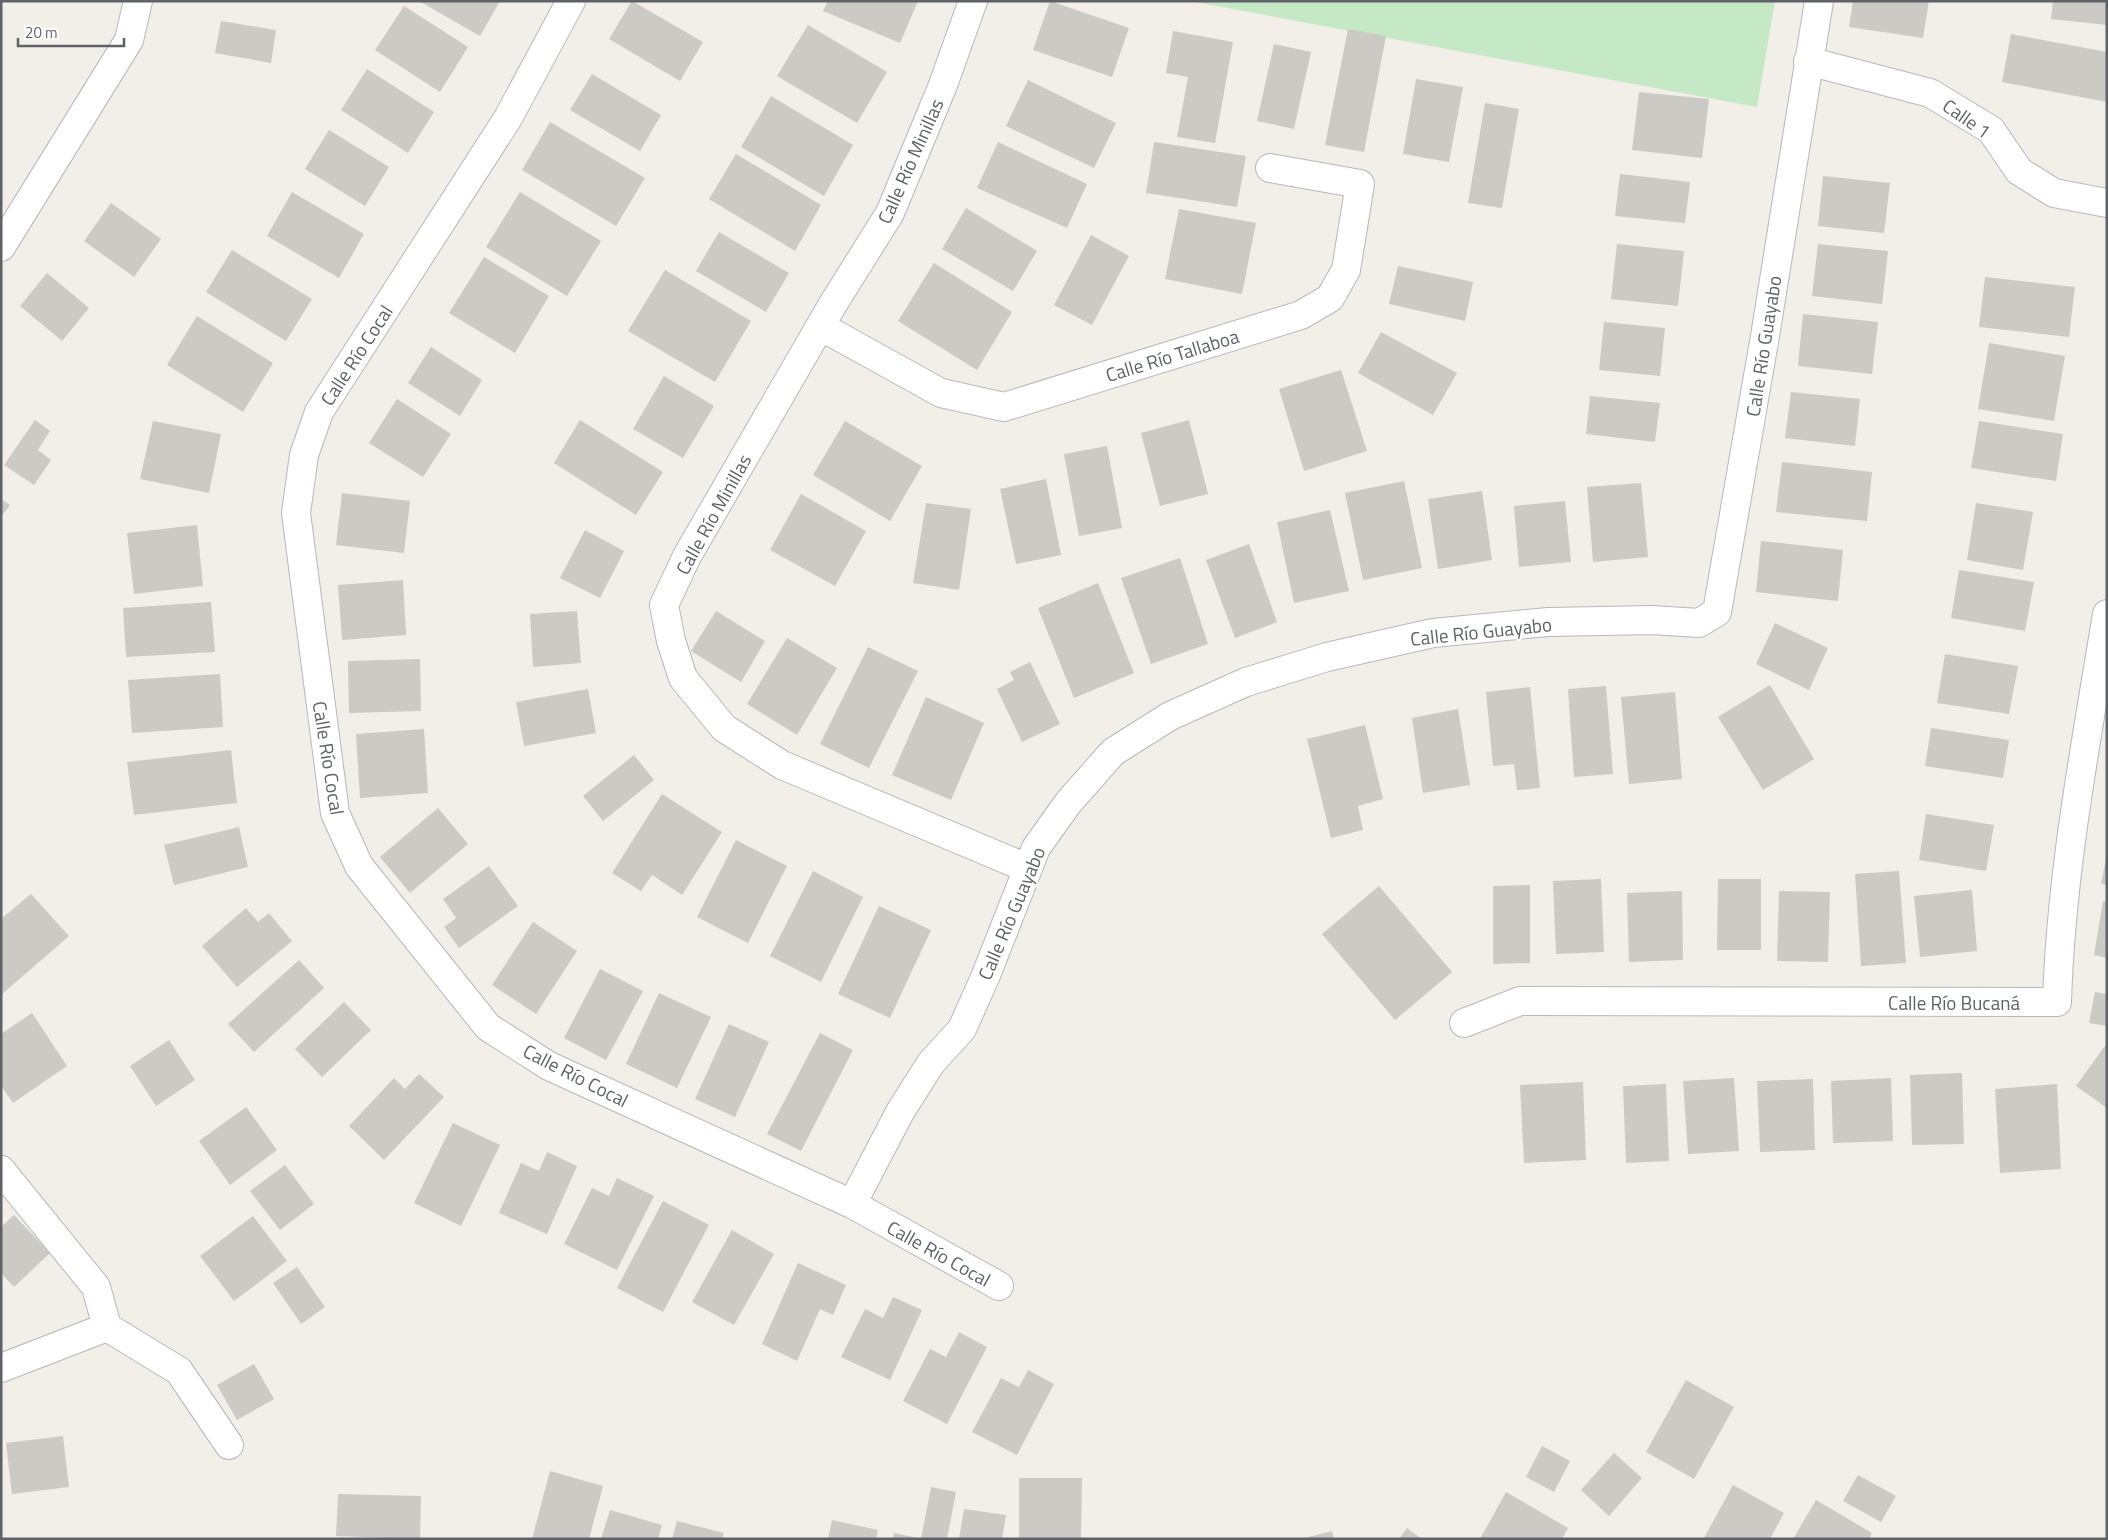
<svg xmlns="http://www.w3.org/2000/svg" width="2108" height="1540" font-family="'Titillium Web',sans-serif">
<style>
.green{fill:#c5e8c5}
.building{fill:#cccac5}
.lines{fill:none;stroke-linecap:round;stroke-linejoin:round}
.minor-casing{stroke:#b5b8bc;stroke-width:30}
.minor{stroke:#fff;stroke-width:28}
.labels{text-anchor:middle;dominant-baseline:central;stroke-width:4.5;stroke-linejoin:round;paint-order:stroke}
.street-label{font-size:19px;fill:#5f6368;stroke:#fff}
</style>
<rect width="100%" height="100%" fill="#f1efe8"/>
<path class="green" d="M1190,1H1775L1757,107Z"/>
<path class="building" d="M419,1H500L480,36Z
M632,1L703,42L680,81L609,39Z
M828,1H918L900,43L823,11Z
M1050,1L1129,28L1112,77L1033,50Z
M1853,1H1929L1923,38L1849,27Z
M2053,1H2107V25L2051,19Z
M404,6L468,47L440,92L375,50Z
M221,21L276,30L271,63L215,53Z
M808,25L887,72L857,123L777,76Z
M1348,29L1386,36L1364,152L1325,145Z
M1173,31L1233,42L1215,143L1177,137L1188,77L1166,73Z
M2011,34L2107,52V102L2002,82Z
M1274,44L1311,52L1294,129L1257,121Z
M367,69L434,112L408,153L341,110Z
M592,74L661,115L640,151L570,110Z
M1416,79L1463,87L1449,162L1403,154Z
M1028,80L1116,123L1094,168L1006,126Z
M1639,92L1709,99L1702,158L1632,150Z
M771,96L853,145L824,196L741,147Z
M1485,103L1519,109L1502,208L1468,203Z
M550,122L645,178L616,226L522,170Z
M329,130L389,167L365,206L305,169Z
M998,142L1087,184L1067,228L977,188Z
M1154,142L1246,156L1237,207L1146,193Z
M736,154L821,205L795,251L709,199Z
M1620,174L1690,182L1685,223L1615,216Z
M1823,176L1890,183L1884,233L1818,226Z
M292,192L364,234L339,278L267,236Z
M520,192L601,241L567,296L486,247Z
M111,203L161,239L134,277L84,241Z
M966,208L1037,251L1013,291L942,249Z
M1179,209L1256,223L1242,294L1165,279Z
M719,232L789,273L766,312L696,271Z
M1091,235L1129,256L1092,325L1054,305Z
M1617,244L1684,251L1678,306L1611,299Z
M1818,244L1888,251L1882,304L1812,296Z
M232,250L312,299L286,341L206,292Z
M484,257L549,296L515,353L449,313Z
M934,263L1012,312L977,370L898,321Z
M1398,266L1473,282L1465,321L1389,304Z
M665,270L751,321L715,382L628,331Z
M47,273L89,308L62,341L20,306Z
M1985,277L2075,287L2069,337L1979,327Z
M1803,314L1878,322L1872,374L1798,366Z
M197,316L273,363L243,412L167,365Z
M1604,322L1665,328L1660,376L1599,370Z
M1381,332L1457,373L1433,415L1358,373Z
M1989,343L2065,356L2054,421L1978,409Z
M431,347L482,380L460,416L408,383Z
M1341,370L1367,451L1304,471L1279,389Z
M664,376L714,406L683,458L633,429Z
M1791,392L1860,399L1855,446L1785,438Z
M1590,396L1660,403L1655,442L1586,434Z
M397,399L451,434L423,477L369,443Z
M35,420L50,431L38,450L51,460L34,485L4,465Z
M580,420L663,472L636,515L554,463Z
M1189,420L1208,494L1160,506L1141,433Z
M153,421L221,434L209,493L140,479Z
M845,421L922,466L890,521L813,475Z
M1979,421L2063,434L2056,481L1971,468Z
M1107,446L1122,528L1079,536L1064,454Z
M1782,462L1872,472L1867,521L1776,512Z
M1046,479L1061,555L1016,564L1000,489Z
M1404,481L1422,568L1363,580L1345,493Z
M1641,483L1648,557L1593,562L1587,487Z
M1482,491L1492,560L1438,569L1428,499Z
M342,493L410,501L404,553L336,545Z
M801,494L866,531L835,586L770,550Z
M1,499L10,505L1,517Z
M1565,501L1571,562L1519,567L1514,506Z
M926,503L971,509L959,590L913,583Z
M1976,503L2033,512L2023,570L1967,560Z
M1330,510L1349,591L1294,603L1277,522Z
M197,525L203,586L134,594L127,533Z
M585,530L624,551L600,598L560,578Z
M1761,541L1843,550L1838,601L1756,592Z
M1249,544L1277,622L1235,638L1206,560Z
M1180,558L1208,644L1151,664L1121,578Z
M1959,570L2034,582L2025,631L1951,618Z
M403,580L406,635L342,640L338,585Z
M1098,583L1134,673L1074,698L1038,608Z
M211,602L215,652L126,657L123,608Z
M577,611L581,663L533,667L530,614Z
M716,611L765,641L741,682L691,651Z
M1775,623L1828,648L1809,690L1756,664Z
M787,638L837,668L797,735L747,704Z
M868,647L918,671L869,768L820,744Z
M1945,654L2018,666L2009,714L1937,703Z
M420,659L421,711L349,713L348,661Z
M1030,662L1060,724L1022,742L997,689L1014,680L1010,672Z
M220,674L223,727L132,733L128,680Z
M1770,685L1814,759L1763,790L1718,717Z
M1606,686L1613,774L1574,777L1568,689Z
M1530,687L1540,788L1517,790L1514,764L1493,766L1486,692Z
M588,689L596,733L524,746L516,702Z
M1675,692L1682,779L1629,784L1621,697Z
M926,697L984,723L951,800L892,775Z
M1458,709L1470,785L1423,793L1412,718Z
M1365,725L1383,799L1358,806L1363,830L1331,838L1307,739Z
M1931,728L2009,740L2003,778L1925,766Z
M424,729L428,793L360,798L356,734Z
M231,750L237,803L134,815L127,762Z
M634,755L654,780L603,821L583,796Z
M662,794L722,832L682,895L652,875L641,891L612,873Z
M438,808L468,844L410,893L380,857Z
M1926,814L1994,825L1986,871L1919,860Z
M239,827L248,867L174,885L164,845Z
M736,840L787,866L748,943L697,917Z
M2106,858H2107V885L2101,884Z
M489,866L518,906L459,948L444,927L456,918L443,899Z
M813,871L863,897L821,982L770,956Z
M1899,871L1906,963L1861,966L1855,874Z
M1601,879L1604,952L1556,954L1553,881Z
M1718,879H1761V950H1717Z
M1530,885V963L1493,964V886Z
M1379,886L1452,972L1395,1020L1322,934Z
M1972,890L1977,951L1920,957L1914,896Z
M1682,891L1683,960L1629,962L1627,893Z
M1779,891L1830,892L1828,962L1777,961Z
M31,894L69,936L1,995V919Z
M2103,901L2107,902V958L2094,955Z
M879,906L931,930L890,1018L838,994Z
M246,908L258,922L269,913L292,941L237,987L202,946Z
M533,922L577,951L536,1014L492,985Z
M299,960L324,988L254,1052L228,1024Z
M600,969L643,991L606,1060L564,1038Z
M2095,992L2107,994V1026L2089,1023Z
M659,993L711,1017L677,1088L626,1064Z
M344,1002L371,1030L322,1077L295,1049Z
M32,1013L67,1066L13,1103L1,1086V1034Z
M729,1024L769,1042L735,1117L695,1099Z
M820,1033L853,1050L801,1151L767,1134Z
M169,1040L195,1080L156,1106L130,1066Z
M2107,1043V1108L2076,1086Z
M1962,1073L1964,1144L1912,1145L1910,1075Z
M419,1074L444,1097L384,1160L349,1126L394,1078L405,1089Z
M1734,1078L1739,1151L1688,1154L1683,1081Z
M1891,1078L1893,1141L1833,1143L1831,1081Z
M1813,1079L1815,1150L1760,1152L1757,1081Z
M1583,1082L1586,1160L1524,1163L1520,1085Z
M1666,1084L1669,1161L1626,1163L1623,1086Z
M2057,1084L2061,1169L2000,1173L1995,1089Z
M246,1107L277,1150L230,1185L199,1141Z
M453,1123L500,1145L461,1226L414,1203Z
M547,1152L577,1166L547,1234L499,1213L521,1163L539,1171Z
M285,1165L314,1204L280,1230L250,1191Z
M617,1178L654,1196L617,1270L564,1244L592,1188L609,1196Z
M663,1201L709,1225L663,1312L617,1288Z
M14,1215L50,1253L14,1287L1,1273V1227Z
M253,1216L287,1261L234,1301L200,1256Z
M732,1230L774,1254L734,1325L692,1302Z
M798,1263L846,1285L833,1315L820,1309L797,1361L762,1344Z
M297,1267L325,1307L301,1324L273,1283Z
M893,1297L922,1310L890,1380L841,1357L865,1309L883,1318Z
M959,1332L987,1347L947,1424L903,1401L930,1349L946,1357Z
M254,1364L274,1399L237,1420L217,1385Z
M1028,1370L1054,1384L1017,1455L972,1432L1001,1378L1019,1387Z
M1686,1380L1734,1407L1694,1479L1646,1452Z
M63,1436L69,1487L12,1494L6,1443Z
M1542,1446L1570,1461L1554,1492L1526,1477Z
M1614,1453L1642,1478L1609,1516L1581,1490Z
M550,1471L603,1486L589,1539H532Z
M1858,1475L1896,1496L1881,1522L1843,1501Z
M1019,1478H1082L1081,1539H1019Z
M1733,1485L1784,1513L1770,1539L1704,1538Z
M931,1487L956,1492L947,1539H921Z
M1506,1492L1568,1528L1562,1539H1480Z
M338,1494L421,1496L420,1539L336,1536Z
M1816,1500L1872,1533L1869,1539H1793Z
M964,1509L1006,1515L1002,1539H959Z
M610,1510L662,1525L658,1539H601Z
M832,1520L878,1530L876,1539H828Z
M677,1521L724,1533L722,1539H672Z
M1407,1528L1422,1539H1399Z
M1332,1531L1334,1539H1304V1538Z
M894,1533L918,1538V1539H893Z"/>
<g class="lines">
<g class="minor-casing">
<path id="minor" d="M571,1L508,118L319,412L304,455L296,513L335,813L359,866L488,1027L549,1066L852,1204L999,1286
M973,1L943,85L890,213L833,304L687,556L664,605L671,641L683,678L724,728L782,765L1027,868
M1808,61L1930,93L1991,130L2019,171L2054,193L2107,203
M1,247L129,40L138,1
M820,326L941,393L1004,407L1301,315L1330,298L1346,270L1360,184L1270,168
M1464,1023L1520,1001L2057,1002C2061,872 2086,743 2107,614
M1,1170L96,1287L107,1327
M852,1204L900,1112L931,1063L962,1029L986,975L1036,848L1068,803L1113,752L1170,716L1246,682L1327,657L1433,633L1548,622L1652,620L1699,623L1717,612L1765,336L1819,1
M1,1368L107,1327L179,1371L229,1445"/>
</g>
<use href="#minor" class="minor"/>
</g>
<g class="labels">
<g class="street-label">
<text transform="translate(1967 118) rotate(35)">Calle 1</text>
<text transform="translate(910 161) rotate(-66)">Calle Río Minillas</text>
<text transform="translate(1763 346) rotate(-81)">Calle Río Guayabo</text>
<text transform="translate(356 355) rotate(-57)">Calle Río Cocal</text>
<text transform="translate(1172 355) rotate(-17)">Calle Río Tallaboa</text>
<text transform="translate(713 514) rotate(-61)">Calle Río Minillas</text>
<text transform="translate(1481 631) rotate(-6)">Calle Río Guayabo</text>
<text transform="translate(329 758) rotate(81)">Calle Río Cocal</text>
<text transform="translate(1011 913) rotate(-67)">Calle Río Guayabo</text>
<text x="1954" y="1002">Calle Río Bucaná</text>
<text transform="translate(576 1075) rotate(27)">Calle Río Cocal</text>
<text transform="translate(939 1253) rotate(29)">Calle Río Cocal</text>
</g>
</g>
<rect width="2108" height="1540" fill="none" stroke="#5f6368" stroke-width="5"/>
<path d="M18 38v8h106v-8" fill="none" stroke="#5f6368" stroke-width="2.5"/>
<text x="25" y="38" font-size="15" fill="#5f6368" stroke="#ffffff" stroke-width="4" paint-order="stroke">20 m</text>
</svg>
